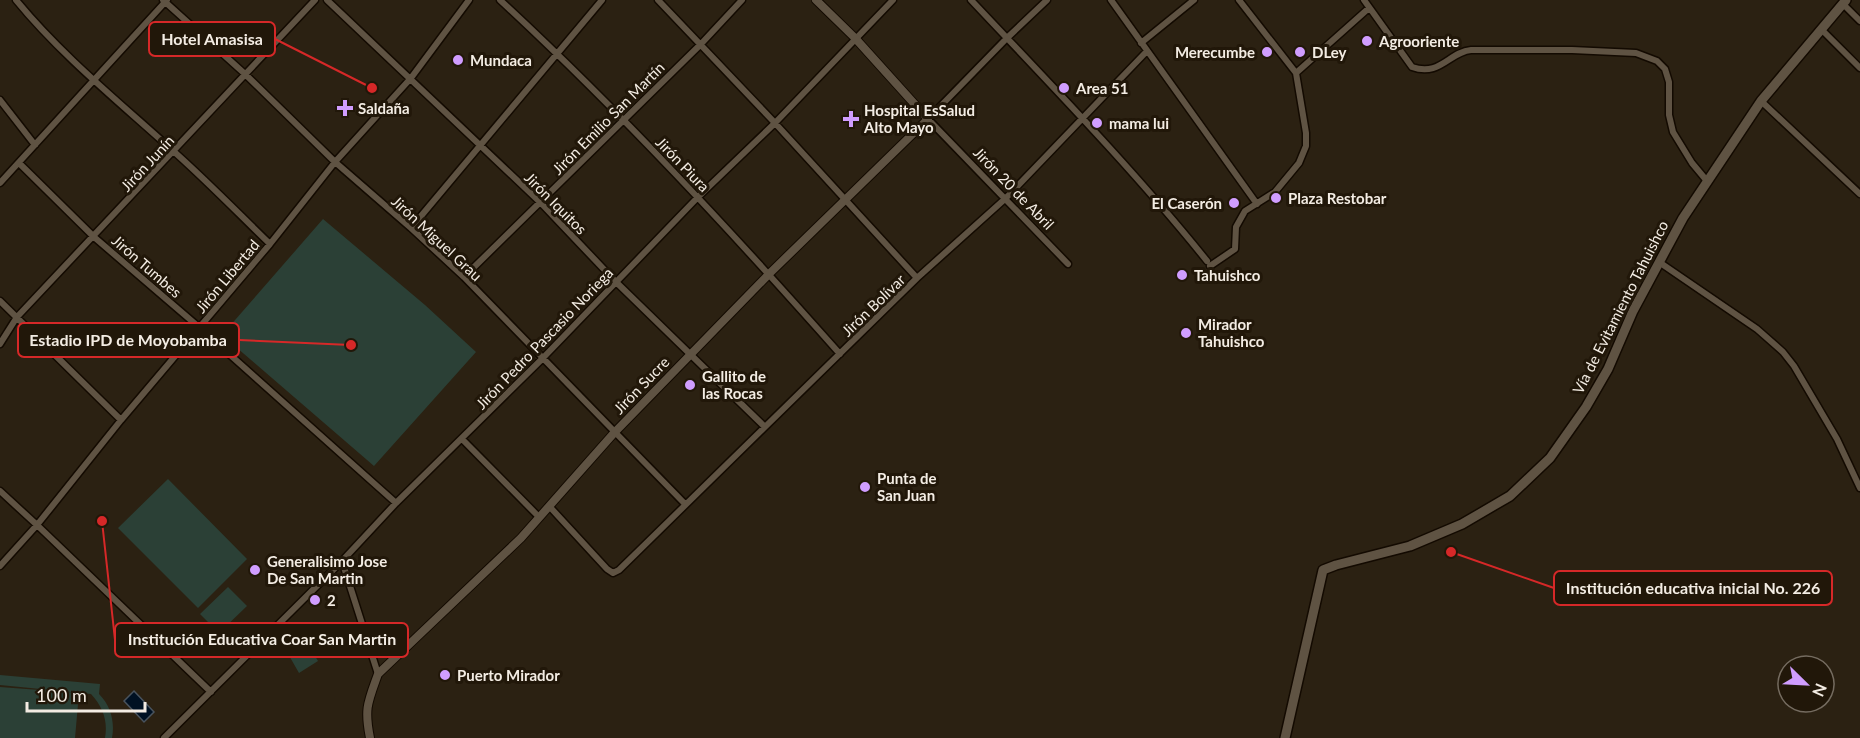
<svg xmlns="http://www.w3.org/2000/svg" width="1860" height="738" font-family="Lato,sans-serif">
<style>
.green{fill:#2b4036}
.water{fill:#001123;stroke:#49535d;stroke-width:1.5}
.lines{fill:none;stroke-linecap:round;stroke-linejoin:round}
.minor-casing{stroke:#130a01;stroke-width:9}
.tertiary-casing{stroke:#130a01;stroke-width:10}
.secondary-casing{stroke:#130a01;stroke-width:12}
.minor{stroke:#5f5343;stroke-width:6}
.tertiary{stroke:#5f5343;stroke-width:8}
.secondary{stroke:#5f5343;stroke-width:9}
.poi-dot{fill:#d09dff;stroke:#211709;stroke-width:2}
.labels{text-anchor:middle;dominant-baseline:central;stroke-width:6;stroke-linejoin:round;paint-order:stroke}
.poi-label{font-size:15px;font-weight:bold;fill:#f3ece3;stroke:#211709;text-anchor:start}
.street-label{font-size:15px;fill:#f3ece3;stroke:#211709}
.leader{fill:none;stroke:#d62828;stroke-width:2}
.callout-dot{fill:#d62828;stroke:#211709;stroke-width:2}
.callout{fill:#211709;stroke:#d62828;stroke-width:2}
.callout-label{font-size:16px;text-anchor:middle;font-weight:bold;fill:#f3ece3}
</style>
<rect width="100%" height="100%" fill="#2b2112"/>
<path class="green" d="M323,219L425,305L476,352L374,466L222,335Z
M168,479L247,559L198,608L118,528Z
M228,587L247,606L219,633L200,614Z
M302,634L318,661L299,673L283,645Z
M0,675L100,684L99,694C111,706 115,722 112,738H105C108,721 103,707 91,694L0,685Z
M0,687L79,693L75,738H0Z"/>
<path class="water" d="M134,691L154,712L144,722L124,701Z"/>
<g class="lines">
<g class="minor-casing">
<path id="minor" d="M16,0C61,55 118,101 171,149C205,179 237,212 270,244
M163,0L245,74L335,162L411,228L464,277L685,504
M327,0L540,202L616,282L765,427
M500,0C620,111 731,231 840,354
M658,0L775,123L917,278
M971,0C1051,85 1133,169 1207,261
M1047,0L1007,38L928,119L1068,264
M1111,0L1257,204
M1364,0L1412,67C1440,77 1449,52 1471,50H1572L1636,53L1657,61L1665,69L1669,82V115L1673,132L1692,163L1707,181
M1843,4L1860,21
M1822,30L1860,68
M1141,43L1194,0
M1296,73L1369,8
M0,100L35,145
M1761,101L1860,194
M19,163L94,237L200,328L396,503
M0,183L167,0
M411,228L602,0
M1659,262L1757,329L1783,352L1794,366L1837,439L1860,488
M1210,266L1235,249L1236,227L1245,211L1275,192L1299,163L1306,146V133L1296,73L1239,0
M464,277L701,44L742,0
M0,301L121,420
M0,344L17,317L315,0
M462,439L539,517
M0,491L37,525L211,692
M549,506L607,569L613,573L619,570L917,278L1006,198L1147,51
M342,561L378,674
M0,566L37,525L121,420L270,244L335,162L411,78L469,0
M164,738L342,561L396,503L542,359L698,197L775,123L893,0"/>
</g>
<g class="tertiary-casing">
<path id="tertiary" d="M370,738C364,708 368,702 378,674L521,538L614,433L769,274L928,119L855,38L816,0"/>
</g>
<g class="secondary-casing">
<path id="secondary" d="M1285,738L1323,570L1336,565L1410,546L1462,524L1510,496L1550,458L1586,407L1608,369L1633,311L1683,218L1761,101L1846,0"/>
</g>
<use href="#minor" class="minor"/>
<use href="#tertiary" class="tertiary"/>
<use href="#secondary" class="secondary"/>
</g>
<g class="poi-dot">
<circle cx="1367" cy="41" r="6"/>
<circle cx="1267" cy="52" r="6"/>
<circle cx="1300" cy="52" r="6"/>
<circle cx="458" cy="60" r="6"/>
<circle cx="1064" cy="88" r="6"/>
<path d="M342 99h6v6h6v6h-6v6h-6v-6h-6v-6h6z"/>
<path d="M848 110h6v6h6v6h-6v6h-6v-6h-6v-6h6z"/>
<circle cx="1097" cy="123" r="6"/>
<circle cx="1276" cy="198" r="6"/>
<circle cx="1234" cy="203" r="6"/>
<circle cx="1182" cy="275" r="6"/>
<circle cx="1186" cy="333" r="6"/>
<circle cx="690" cy="385" r="6"/>
<circle cx="865" cy="487" r="6"/>
<circle cx="255" cy="570" r="6"/>
<circle cx="315" cy="600" r="6"/>
<circle cx="445" cy="675" r="6"/>
</g>
<g class="labels">
<g class="poi-label">
<text x="1379" y="41">Agrooriente</text>
<text x="1255" y="52" text-anchor="end">Merecumbe</text>
<text x="1312" y="52">DLey</text>
<text x="470" y="60">Mundaca</text>
<text x="1076" y="88">Area 51</text>
<text x="358" y="108">Saldaña</text>
<text x="864" y="110">Hospital EsSalud<tspan x="864" dy="17">Alto Mayo</tspan></text>
<text x="1109" y="123">mama lui</text>
<text x="1288" y="198">Plaza Restobar</text>
<text x="1222" y="203" text-anchor="end">El Caserón</text>
<text x="1194" y="275">Tahuishco</text>
<text x="1198" y="324">Mirador<tspan x="1198" dy="17">Tahuishco</tspan></text>
<text x="702" y="376">Gallito de<tspan x="702" dy="17">las Rocas</tspan></text>
<text x="877" y="478">Punta de<tspan x="877" dy="17">San Juan</tspan></text>
<text x="267" y="561">Generalisimo Jose<tspan x="267" dy="17">De San Martin</tspan></text>
<text x="327" y="600">2</text>
<text x="457" y="675">Puerto Mirador</text>
</g>
<g class="street-label">
<text transform="translate(608 118) rotate(-45)">Jirón Emilio San Martín</text>
<text transform="translate(147 163) rotate(-47)">Jirón Junín</text>
<text transform="translate(683 164) rotate(46)">Jirón Piura</text>
<text transform="translate(1014 188) rotate(46)">Jirón 20 de Abril</text>
<text transform="translate(556 203) rotate(45)">Jirón Iquitos</text>
<text transform="translate(437 238) rotate(43)">Jirón Miguel Grau</text>
<text transform="translate(147 266) rotate(41)">Jirón Tumbes</text>
<text transform="translate(227 276) rotate(-50)">Jirón Libertad</text>
<text transform="translate(873 305) rotate(-44)">Jirón Bolívar</text>
<text transform="translate(1620 307) rotate(-63)">Vía de Evitamiento Tahuishco</text>
<text transform="translate(544 338) rotate(-46)">Jirón Pedro Pascasio Noriega</text>
<text transform="translate(641 385) rotate(-46)">Jirón Sucre</text>
</g>
</g>
<path class="leader" d="M372 88L275 39M351 345L239 340M1451 552L1554 588M102 521L115 640"/>
<g class="callout-dot">
<circle cx="372" cy="88" r="6"/>
<circle cx="351" cy="345" r="6"/>
<circle cx="1451" cy="552" r="6"/>
<circle cx="102" cy="521" r="6"/>
</g>
<g class="callout">
<rect x="149" y="22" width="126" height="34" rx="6"/>
<rect x="18" y="323" width="221" height="34" rx="6"/>
<rect x="1554" y="571" width="278" height="34" rx="6"/>
<rect x="115" y="623" width="293" height="34" rx="6"/>
</g>
<g class="callout-label">
<text x="212" y="45">Hotel Amasisa</text>
<text x="128" y="346">Estadio IPD de Moyobamba</text>
<text x="1693" y="594">Institución educativa inicial No. 226</text>
<text x="262" y="645">Institución Educativa Coar San Martin</text>
</g>
<g transform="translate(1806 684) rotate(114)"><circle r="28" fill="#211709" stroke="#756c60" stroke-width="1.5"/>
<path d="M0-4.5L10 22L0 15L-10 22Z" fill="#d09dff"/>
<text y="-9" font-size="16" font-weight="bold" text-anchor="middle" fill="#f3ece3">N</text>
</g>
<path d="M27 702v9h118v-9" fill="none" stroke="#f3ece3" stroke-width="3"/>
<text x="36" y="702" font-size="18" fill="#f3ece3" stroke="#211709" stroke-width="4.5" paint-order="stroke">100 m</text>
</svg>
